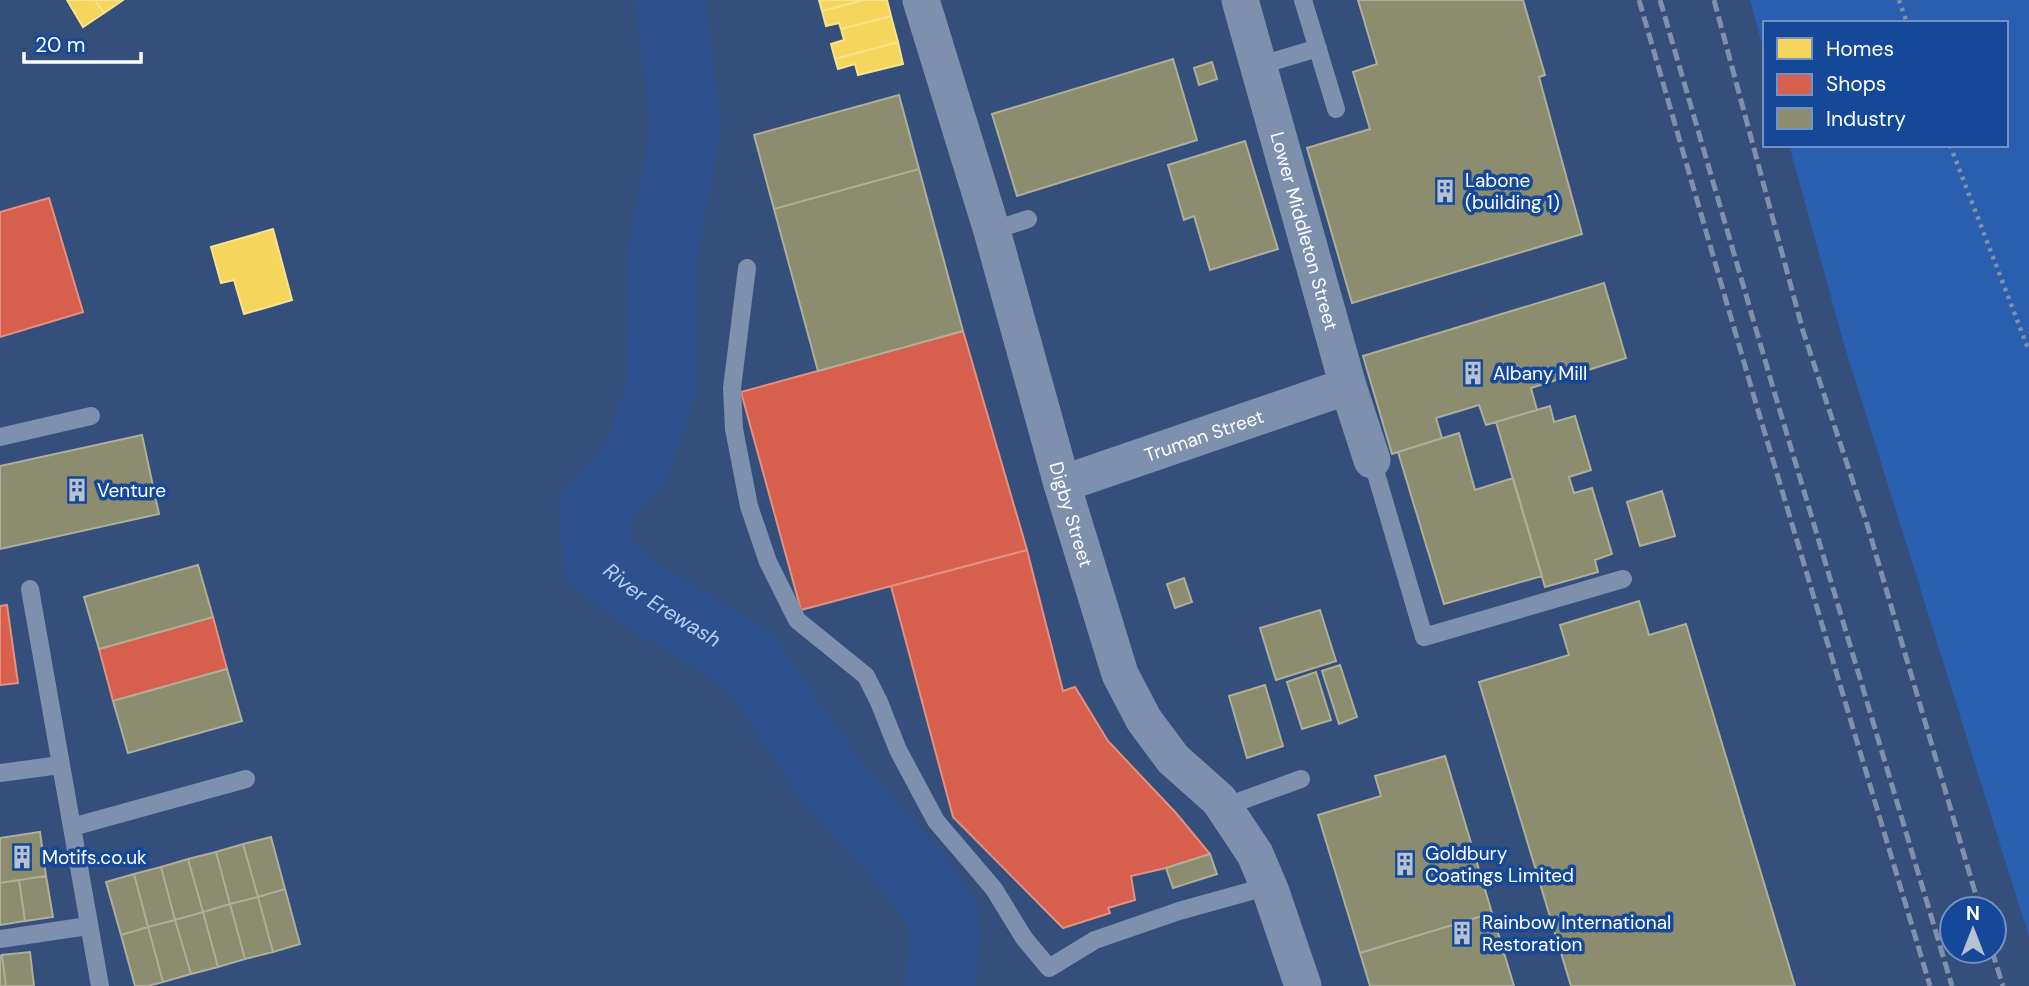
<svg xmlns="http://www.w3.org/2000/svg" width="2029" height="986" font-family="'DM Sans',sans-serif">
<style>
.green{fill:#2a5faf}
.homes{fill:#f6d55c;stroke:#f9e28d;stroke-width:2}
.shops{fill:#d6604d;stroke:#e29082;stroke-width:2}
.industry{fill:#8c8c6e;stroke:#aeae9a;stroke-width:2}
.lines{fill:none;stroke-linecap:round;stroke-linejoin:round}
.river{stroke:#2d518c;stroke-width:70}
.path{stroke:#7e90ae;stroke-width:4.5;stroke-dasharray:3.5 5;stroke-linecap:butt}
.lane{stroke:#7e90ae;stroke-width:18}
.street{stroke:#7e90ae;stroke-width:37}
.rail{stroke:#7e90ac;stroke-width:5;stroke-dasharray:12 5;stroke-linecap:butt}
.labels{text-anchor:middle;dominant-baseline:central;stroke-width:7;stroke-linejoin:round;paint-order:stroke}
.poi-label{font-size:19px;fill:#fff;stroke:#16489a;text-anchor:start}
.street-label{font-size:19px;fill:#fff;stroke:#16489a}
.water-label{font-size:21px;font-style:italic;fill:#b7d1f9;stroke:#16489a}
</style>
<rect width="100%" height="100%" fill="#344f7c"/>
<path class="green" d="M1750,0H2029V937L1844,344L1789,145H2006V23H1765V55Z"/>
<path class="homes" d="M67,0H95L104,13L83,27Z
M95,0H123L104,13Z
M819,0H864L822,11Z
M864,0H887L891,16L841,29L839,23L826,26L822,11Z
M891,16L898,42L835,59L831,44L844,40L841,29Z
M898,42L903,64L858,75L855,64L838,69L835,59Z
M273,229L292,300L244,314L234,280L221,283L211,247Z"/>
<path class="shops" d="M49,198L83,312L0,337V212Z
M963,331L1027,550L801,610L741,392Z
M1027,550L1063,691L1075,687L1108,741L1176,813L1210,854L1166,868L1131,876L1135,900L1108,908L1110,913L1063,928L953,817L891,586Z
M7,605L18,683L0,685V606Z
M213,617L227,669L113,701L99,649Z"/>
<path class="industry" d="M1358,0H1523L1545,75L1539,77L1582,234L1352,303L1307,148L1370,129L1353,72L1377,64Z
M1173,59L1197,140L1017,196L992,114Z
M1212,62L1217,79L1199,85L1194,68Z
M899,95L919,169L774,209L754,135Z
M1245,141L1278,249L1210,270L1194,216L1184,220L1168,165Z
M919,169L963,331L818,371L774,209Z
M1604,283L1626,358L1531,388L1537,410L1486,425L1479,405L1436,418L1442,438L1392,454L1363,356Z
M1550,406L1554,422L1575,416L1591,470L1569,477L1574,493L1592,488L1612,554L1595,560L1598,572L1545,587L1496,422Z
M1459,433L1475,490L1513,478L1542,576L1444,604L1398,452Z
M142,435L159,514L0,549V466Z
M1662,491L1675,536L1640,546L1627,502Z
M198,565L213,617L99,649L84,597Z
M1184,578L1192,602L1175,608L1167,584Z
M1639,601L1649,635L1686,624L1795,986H1571L1479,682L1569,655L1560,625Z
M1320,610L1336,661L1276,680L1260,628Z
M1340,665L1357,717L1339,724L1322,671Z
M227,669L242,721L128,753L113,701Z
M1316,672L1331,720L1302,729L1287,682Z
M1265,685L1283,746L1247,758L1229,696Z
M1445,756L1492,913L1360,953L1318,815L1381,796L1375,776Z
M40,832L46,876L0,883V838Z
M271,837L285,889L258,897L243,844Z
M243,844L258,897L230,904L216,852Z
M216,852L230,904L203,912L188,859Z
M1210,854L1217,874L1173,888L1166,868Z
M188,859L203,912L175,920L161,867Z
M161,867L175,920L148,927L134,874Z
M134,874L148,927L121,935L106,882Z
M46,876L53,917L25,921L19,880Z
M19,880L25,921L0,925V883Z
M285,889L300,944L273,952L258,897Z
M258,897L273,952L245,959L230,904Z
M230,904L245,959L218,967L203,912Z
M203,912L218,967L191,974L175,920Z
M1492,913L1514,986H1370L1360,953Z
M175,920L191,974L163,982L148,927Z
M148,927L163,982L148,986H135L121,935Z
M30,952L34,986H6L2,955Z
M2,955L6,986H0V956Z"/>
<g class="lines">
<path class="river" id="s1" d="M670,0L686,128L662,256L661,389L637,461L594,508L598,561L635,591L750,661L829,778L921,882L944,918L945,946L940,986"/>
<path class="path" d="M1899,0L1907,23
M1950,145L2029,351"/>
<path class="lane" d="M1303,0L1336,109
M1258,66L1318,48
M992,231L1028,219
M747,268L732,388L734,429L749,506L768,562L797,620L866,676L879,702L898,750L936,821L994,889L1024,938L1049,968L1095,940L1179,911L1269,886
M0,437L91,416
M1372,460L1424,637L1623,579
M30,589L100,986
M0,773L60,765
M1224,807L1301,779
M72,827L246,779
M0,939L88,926"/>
<g class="street">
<path id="s2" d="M921,0L992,231L1062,484L1120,674L1144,720L1173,759L1219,800L1255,854L1271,892L1303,986"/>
<path id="s3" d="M1240,0L1348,386L1372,460"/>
<path id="s4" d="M1062,484L1348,386"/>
</g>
<path class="rail" d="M1639,0L1752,390L1930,986
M1660,0L1774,391L1952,986
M1714,0L1803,331L1867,524L1980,909
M1992,951L2003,986"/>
</g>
<defs>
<g id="building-bare" transform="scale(1.89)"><path d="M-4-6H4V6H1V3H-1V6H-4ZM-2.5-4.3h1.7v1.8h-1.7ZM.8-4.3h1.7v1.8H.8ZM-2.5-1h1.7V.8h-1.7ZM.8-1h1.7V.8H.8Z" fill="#b8c1d1" stroke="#16489a" stroke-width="2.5" paint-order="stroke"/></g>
</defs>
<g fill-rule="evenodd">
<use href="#building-bare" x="1445" y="191"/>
<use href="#building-bare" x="1473" y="373"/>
<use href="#building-bare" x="77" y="490"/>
<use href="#building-bare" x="22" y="857"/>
<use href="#building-bare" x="1405" y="864"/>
<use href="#building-bare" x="1462" y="933"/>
</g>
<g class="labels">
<g class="poi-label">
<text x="1465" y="180">Labone<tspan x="1465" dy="22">(building 1)</tspan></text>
<text x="1493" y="373">Albany Mill</text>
<text x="97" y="490">Venture</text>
<text x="1425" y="853">Goldbury<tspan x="1425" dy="22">Coatings Limited</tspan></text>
<text x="42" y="857">Motifs.co.uk</text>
<text x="1482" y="922">Rainbow International<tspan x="1482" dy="22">Restoration</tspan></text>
</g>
<g class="street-label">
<text stroke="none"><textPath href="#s3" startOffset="240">Lower Middleton Street</textPath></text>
<text stroke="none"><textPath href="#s4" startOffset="150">Truman Street</textPath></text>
<text stroke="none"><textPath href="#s2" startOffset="536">Digby Street</textPath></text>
</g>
<g class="water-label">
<text stroke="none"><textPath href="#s1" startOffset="663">River Erewash</textPath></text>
</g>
</g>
<rect x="1763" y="21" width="245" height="126" fill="#16489a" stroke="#7391c2" stroke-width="2"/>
<rect x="1777" y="38" width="35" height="21" fill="#f6d55c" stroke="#7391c2" stroke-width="2"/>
<text x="1826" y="56" font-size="21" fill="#ffffff">Homes</text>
<rect x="1777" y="74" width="35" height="21" fill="#d6604d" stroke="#7391c2" stroke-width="2"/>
<text x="1826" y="91" font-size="21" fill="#ffffff">Shops</text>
<rect x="1777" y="108" width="35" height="21" fill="#8c8c6e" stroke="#7391c2" stroke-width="2"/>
<text x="1826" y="126" font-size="21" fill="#ffffff">Industry</text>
<g transform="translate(1973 930)"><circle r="33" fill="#16489a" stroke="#7391c2" stroke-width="2"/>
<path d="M0-5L12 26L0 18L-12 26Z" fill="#b8c1d1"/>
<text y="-10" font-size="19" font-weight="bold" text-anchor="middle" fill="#ffffff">N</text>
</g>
<path d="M24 52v10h117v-10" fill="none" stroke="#ffffff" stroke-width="3.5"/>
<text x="35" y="52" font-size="21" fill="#ffffff" stroke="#16489a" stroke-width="5" paint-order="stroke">20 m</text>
</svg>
